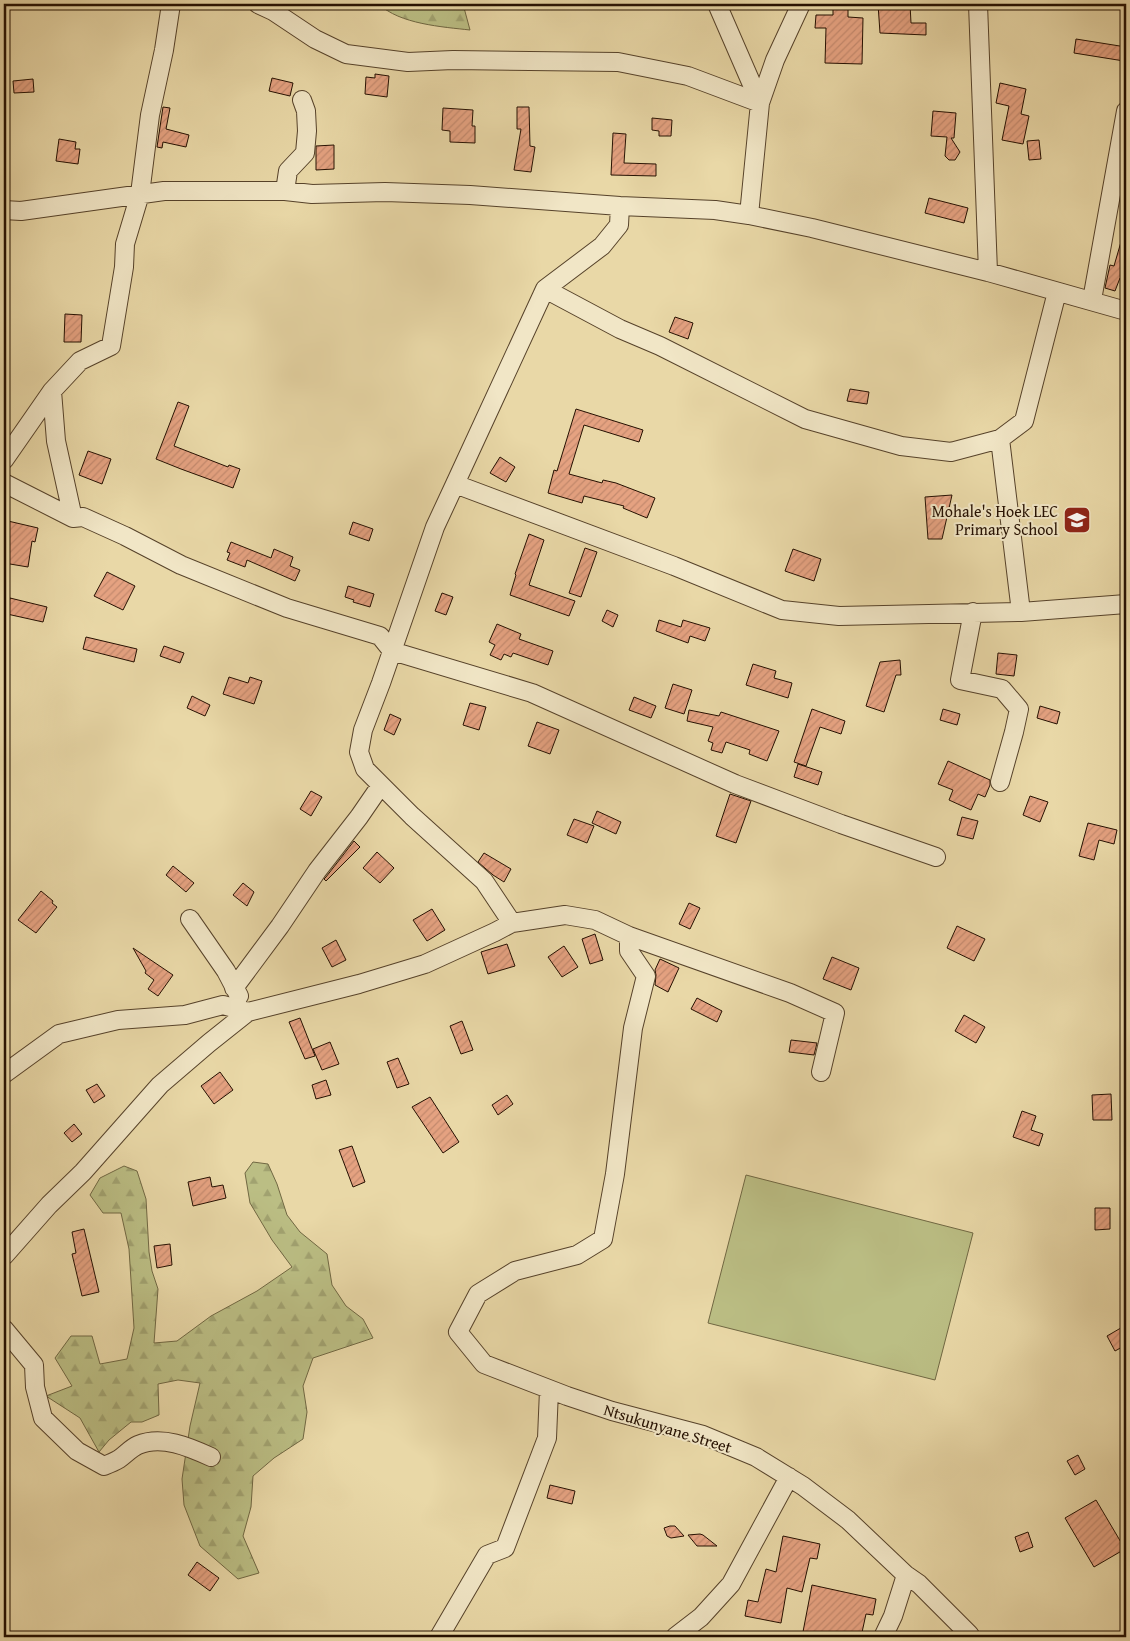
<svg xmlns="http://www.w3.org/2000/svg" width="1130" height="1641" font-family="'Gentium Book Plus',serif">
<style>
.forest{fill:url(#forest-firs);stroke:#706742}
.park{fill:#bbbe84;stroke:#706742}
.building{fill:url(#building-hatch);stroke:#251001}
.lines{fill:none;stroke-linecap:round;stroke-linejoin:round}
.minor-casing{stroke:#56422a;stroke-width:20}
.minor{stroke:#f1e6c6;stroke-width:18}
.labels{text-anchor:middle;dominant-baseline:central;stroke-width:4;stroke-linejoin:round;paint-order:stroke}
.poi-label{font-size:16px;fill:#251001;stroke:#f1e6c6;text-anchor:end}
.street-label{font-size:16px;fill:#251001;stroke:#f1e6c6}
</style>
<defs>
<pattern id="forest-firs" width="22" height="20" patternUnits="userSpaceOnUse" patternTransform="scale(1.25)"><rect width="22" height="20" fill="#bbbe84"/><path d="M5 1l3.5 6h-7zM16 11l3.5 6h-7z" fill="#a1a270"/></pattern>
<pattern id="building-hatch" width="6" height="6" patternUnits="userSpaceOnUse" patternTransform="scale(1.25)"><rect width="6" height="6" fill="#e5a281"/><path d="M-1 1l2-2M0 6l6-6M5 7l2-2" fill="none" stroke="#c48a6e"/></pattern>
</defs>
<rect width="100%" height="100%" fill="#e9d8a7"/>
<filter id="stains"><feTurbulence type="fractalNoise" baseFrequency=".004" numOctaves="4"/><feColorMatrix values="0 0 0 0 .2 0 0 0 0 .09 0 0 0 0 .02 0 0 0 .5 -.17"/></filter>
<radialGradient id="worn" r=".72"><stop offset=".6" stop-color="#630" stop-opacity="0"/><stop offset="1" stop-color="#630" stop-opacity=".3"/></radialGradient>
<path class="forest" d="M379,4H463L470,30C443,27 399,24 379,4Z
M253,1162L268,1164L277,1184L287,1215L300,1232L327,1254L332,1285L346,1306L363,1319L373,1338L313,1358L303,1386L307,1412L303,1439L274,1458L253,1476L251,1507L243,1536L259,1573L238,1579L200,1546L184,1505L182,1479L190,1426L200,1383L178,1380L158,1384L159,1415L142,1422H131L109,1440L99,1452L80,1418L46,1396L72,1386L55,1358L71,1336H92L100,1364L127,1359L134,1328L129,1249L121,1213H103L90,1195L100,1178L124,1166L137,1171L146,1199L149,1252L152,1271L158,1289L154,1343L177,1341L211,1316L257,1291L292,1267L272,1240L250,1203L245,1173Z"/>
<path class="park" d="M746,1175L973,1233L935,1380L708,1323Z"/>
<path class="building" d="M833,4H848V17L863,18L862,64L825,63L826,28H815L816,15H833Z
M878,4H910L911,23H926V35L880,33Z
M1076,39L1126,47L1124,61L1074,53Z
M375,74L389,76L387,97L365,94L366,77L375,78Z
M272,78L293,83L290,96L269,91Z
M33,79L34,92L14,93L13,81Z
M1000,83L1026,89L1021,114L1029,116L1023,144L1002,140L1009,106L996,103Z
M163,107L170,108L166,129L189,135L186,147L163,142L162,148L157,147Z
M517,107H529L530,146L535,147L531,172L514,170L521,129H517Z
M443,108L473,110L472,126H475V143L450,142V131L442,130Z
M933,111L956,113L954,138H951L960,152L955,160H949L945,156L947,137L931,136Z
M652,118L672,120L671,136H659V131L652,130Z
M613,133L626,134L624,163L656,164V176L611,175Z
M59,139L76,142L75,149H80L78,164L56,161Z
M1039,140L1041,159L1029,160L1027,141Z
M334,145V169L316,170V146Z
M929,198L968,208L964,223L925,213Z
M1123,235H1126V272L1124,279L1120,278L1115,291L1105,288L1110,265L1114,266Z
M65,314L82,315L81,342H64Z
M675,317L693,323L688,339L669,332Z
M850,389L869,392L867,404L847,401Z
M178,402L189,406L174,446L228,467L229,465L240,469L233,488L181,469L156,459Z
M576,409L643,430L639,442L584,425L569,474L602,483L603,480L616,483L655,498L647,518L623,508L624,506L584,496L582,503L548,493L554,470L557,471Z
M88,451L111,459L102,484L79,475Z
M500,457L515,467L506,482L490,473Z
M952,495L942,539H928L925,497Z
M8,521L38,528L35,542L32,541L28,567L4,563L7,544H4V539Z
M353,522L373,529L369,541L349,534Z
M529,534L544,540L529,585L575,601L569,616L510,595L516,575L515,574Z
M231,542L271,558L274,549L293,557L290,566L300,570L295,581L247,560L245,567L227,560L230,553L227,552Z
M585,548L597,552L581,597L569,593Z
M793,549L821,559L814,581L785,571Z
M107,572L135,586L123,610L94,596Z
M348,586L374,594L370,607L353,602L354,600L345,597Z
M442,593L453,597L446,615L435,611Z
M10,598L47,607L43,622L7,614Z
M607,610L618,615L613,627L602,621Z
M659,620L681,627L683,620L710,628L705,641L690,636L688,643L656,631Z
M497,624L521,634L519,639L553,651L548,665L513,653L511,657L504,654L501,660L490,655L495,645L489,642Z
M86,637L137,649L134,662L83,649Z
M164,646L184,653L180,663L160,656Z
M998,653L1017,655L1014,676L996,674Z
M900,660L901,675H896L884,712L866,706L880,662Z
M753,664L776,671L774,678L792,683L788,698L746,685Z
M229,677L248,683L250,677L262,681L254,704L223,694Z
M673,684L692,690L684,714L665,708Z
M192,696L210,705L205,716L187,708Z
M634,697L656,706L651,718L629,710Z
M470,703L486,707L479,730L463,725Z
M1040,706L1060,712L1057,724L1037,718Z
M812,709L845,721L841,734L820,727L806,766L794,762Z
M943,709L960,714L957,725L940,720Z
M689,710L719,716L721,712L779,731L767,761L749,754L750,750L726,742L722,753L711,750L713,743L708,741L713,727L687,721Z
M390,714L401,719L394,735L384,730Z
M537,722L559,730L550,754L528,746Z
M948,761L990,780V785L985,797L978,794L971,810L949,800L953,790L938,784Z
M798,764L822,772L818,785L794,777Z
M311,791L322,797L311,816L300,809Z
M730,794L751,801L736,843L716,836Z
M1030,796L1048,802L1040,822L1023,815Z
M597,811L621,822L616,834L592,823Z
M962,817L978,821L973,839L957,835Z
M574,819L594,826L587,843L567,835Z
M1088,823L1117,830L1114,844L1099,840L1094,860L1079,856Z
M354,841L360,847L326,881L324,879L326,877Z
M377,852L394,868L380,883L363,868Z
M484,853L511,869L504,882L493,875L478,862Z
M173,866L194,883L186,892L166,875Z
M243,883L254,892L247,906L233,895Z
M41,891L53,901L52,903L57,907L36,933L18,920Z
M689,903L700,908L690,929L679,924Z
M432,909L445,930L427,941L413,920Z
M957,926L985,939L974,961L947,948Z
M595,934L603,960L590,964L582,939Z
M336,940L346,960L332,967L322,948Z
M507,944L515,966L488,974L481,952Z
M564,946L578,967L562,977L548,957Z
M133,948L173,975L158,996L148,989L154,980L145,973L146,971Z
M832,957L859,968L851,990L823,979Z
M660,959L679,968L668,992L655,985L656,975L655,970Z
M697,998L722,1011L717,1022L691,1009Z
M964,1015L985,1027L976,1043L955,1031Z
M300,1018L315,1056L305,1059L289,1022Z
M462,1021L473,1050L461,1054L450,1026Z
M791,1040L817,1043L814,1055L789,1052Z
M330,1042L339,1064L322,1070L313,1049Z
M398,1058L409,1084L397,1088L387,1062Z
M220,1072L233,1090L214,1104L201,1086Z
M326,1080L331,1095L316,1099L312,1085Z
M97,1084L105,1096L94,1103L86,1090Z
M1111,1094L1112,1120H1093L1092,1095Z
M507,1095L513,1104L498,1115L492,1105Z
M430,1097L459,1142L443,1153L412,1107Z
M1022,1111L1036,1116L1031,1130L1043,1134L1039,1146L1013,1137Z
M74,1124L82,1134L72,1142L64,1133Z
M352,1146L365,1182L353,1187L339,1150Z
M210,1177L212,1187L223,1185L226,1198L193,1206L188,1182Z
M1095,1208H1110V1229L1095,1230Z
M84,1229L99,1292L82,1296L72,1254L76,1253L72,1232Z
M170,1244L172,1265L157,1268L154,1246Z
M1126,1325V1345L1115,1351L1107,1336Z
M1078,1455L1085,1469L1075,1475L1067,1461Z
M550,1485L575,1491L572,1504L547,1498Z
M1096,1500L1125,1549L1094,1567L1065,1518Z
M670,1526H675L684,1536L671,1538L667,1536L664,1528Z
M1028,1532L1033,1547L1020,1552L1015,1537Z
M700,1534L703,1535L717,1546H697L688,1535Z
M783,1536L820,1544L817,1559L810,1558L802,1592L787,1588L781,1623L745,1616L748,1600L758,1602L766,1569L776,1572Z
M197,1562L219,1578L210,1591L188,1575Z
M812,1585L876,1599L873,1615L866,1614L861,1637H802Z"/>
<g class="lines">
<g class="minor-casing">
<path id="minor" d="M258,4L273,11L315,39L346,54L408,62L453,60L618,62L688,76L760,103
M717,4L760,103
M978,4L988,272
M285,191L288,171L305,153L307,131L306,111L302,100
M4,210L21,211L164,191H285L312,194L385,192L470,195L620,206L715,210L749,215L812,228L988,272L1126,311
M749,215L760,103L775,60L801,4
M545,289L620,329L660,346L805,419L901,446L951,452L1000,439L1024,421L1057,292
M1092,300L1126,111
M52,391L56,441L73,518L83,517L125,536L181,565L287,608L380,636L392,651L532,693L735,784L841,824L936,857
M1000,439L1021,612
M4,460L52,391L80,361L111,346L124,267L125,244L140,194L150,115L164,50L171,4
M4,483L73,518
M455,484L545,289L602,246L619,225L620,206
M973,612L960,680L1002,689L1019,709L1014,732L1000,782
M190,919L226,971L239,996
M512,923L484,881L412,816L365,769L359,752L363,730L381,683L435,527L455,484L674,566L782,610L839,616L1021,612L1126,604
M629,936V951L646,976L633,1028L615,1174L603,1239L577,1255L515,1271L478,1294L458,1332L484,1364L567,1396L612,1411L703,1435L756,1457L803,1486L848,1520L906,1575L919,1584L969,1634L971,1637
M234,988L280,926L317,871L359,817L381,785
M4,1074L59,1034L118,1020L185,1015L223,1005L248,1012
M4,1256L49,1205L83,1172L160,1085L209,1043L248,1012L359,984L425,964L495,932L512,923L565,915L595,920L629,936L790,993L835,1013L821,1072
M4,1329L34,1365L35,1387L43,1418L77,1451L104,1466C109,1464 114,1462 119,1459C125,1455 131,1448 138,1445C162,1435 189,1447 211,1457
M439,1637L487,1555L505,1548L547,1438L549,1390
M675,1637L701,1617L731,1584L789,1477
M883,1637L893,1616L906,1575"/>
</g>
<use href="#minor" class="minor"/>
</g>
<defs>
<g id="school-square" transform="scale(1.4375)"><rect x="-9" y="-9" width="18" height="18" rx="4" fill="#8f2418" stroke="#f1e6c6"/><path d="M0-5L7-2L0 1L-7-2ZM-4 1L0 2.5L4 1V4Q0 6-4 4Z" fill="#fff"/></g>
</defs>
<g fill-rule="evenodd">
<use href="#school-square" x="1077" y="520"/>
</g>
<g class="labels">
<g class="poi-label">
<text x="1058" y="511">Mohale's Hoek LEC<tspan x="1058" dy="18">Primary School</tspan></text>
</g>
<g class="street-label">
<text transform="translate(668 1428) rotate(17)">Ntsukunyane Street</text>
</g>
</g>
<rect width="1130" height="1641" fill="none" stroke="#e9d8a7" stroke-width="20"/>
<rect x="5" y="5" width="1120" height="1631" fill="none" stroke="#251001" stroke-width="2.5"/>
<rect x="10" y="10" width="1110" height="1621" fill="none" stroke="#251001"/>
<rect width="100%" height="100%" filter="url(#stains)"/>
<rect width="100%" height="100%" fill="url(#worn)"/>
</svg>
